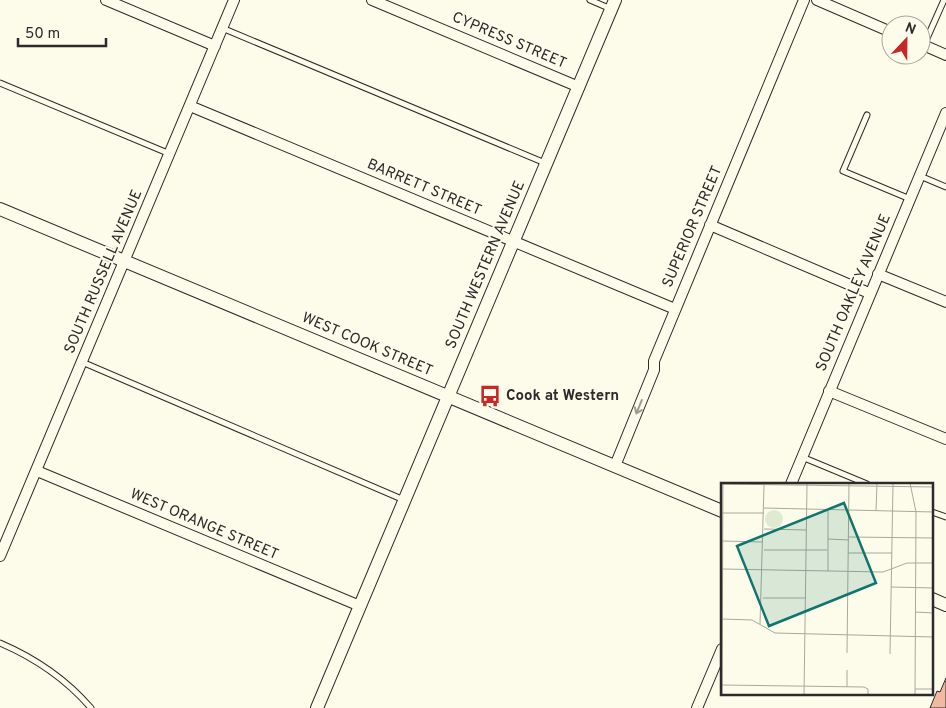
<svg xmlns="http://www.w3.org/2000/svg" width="946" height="708" font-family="Overpass,sans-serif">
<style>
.building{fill:#f2b8a0;stroke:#2b2b2b}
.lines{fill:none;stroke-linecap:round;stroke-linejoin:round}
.service-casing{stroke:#2b2b2b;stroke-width:7}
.minor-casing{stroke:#2b2b2b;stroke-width:12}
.tertiary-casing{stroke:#2b2b2b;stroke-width:14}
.service{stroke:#fdfbea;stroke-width:5}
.minor{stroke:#fdfbea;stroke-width:10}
.tertiary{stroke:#fdfbea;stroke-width:12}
.oneway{stroke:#9e9d94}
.labels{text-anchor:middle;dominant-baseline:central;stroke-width:4;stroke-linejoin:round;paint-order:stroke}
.street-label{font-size:15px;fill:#2b2b2b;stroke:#fdfbea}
.poi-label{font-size:15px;font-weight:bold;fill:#2b2b2b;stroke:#fdfbea;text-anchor:start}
.inset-road{fill:none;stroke:#a9a89e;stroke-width:1}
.view{fill:#0f766e;fill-opacity:0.15;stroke:#0f766e;stroke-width:2.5}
.inset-edge{fill:none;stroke:#2b2b2b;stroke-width:2.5}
</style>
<rect width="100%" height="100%" fill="#fdfbea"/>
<path class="building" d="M946,678V708H930L937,691L940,692Z"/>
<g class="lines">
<g class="service-casing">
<path id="service" d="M590,0L611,9
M222,28L545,163
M924,45L944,0
M0,83L170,154
M867,115L843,171L910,199
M920,176L946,187
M82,362L404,500
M802,457L867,484
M932,512L946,517
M0,643C35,658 66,679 91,708"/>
</g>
<g class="minor-casing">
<path id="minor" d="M106,0L215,46
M372,0L579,87
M817,0L891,32
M921,44L946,55
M190,106L675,309
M710,225L869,293
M878,274L946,302
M829,391L946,439
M615,466L654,370V361L804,0
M37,471L360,606
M791,484L946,113
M0,556L234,0
M697,708L722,649"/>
</g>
<g class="tertiary-casing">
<path id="tertiary" d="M0,209L722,511
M932,599L946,605
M317,708L615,0"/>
</g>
<use href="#service" class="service"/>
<use href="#minor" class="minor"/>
<use href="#tertiary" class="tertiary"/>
</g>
<defs><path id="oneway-shaft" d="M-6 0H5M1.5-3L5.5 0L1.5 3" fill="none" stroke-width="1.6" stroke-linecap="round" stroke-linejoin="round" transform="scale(1.25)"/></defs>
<use class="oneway" href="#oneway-shaft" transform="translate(639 407) rotate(112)"/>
<defs>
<g id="bus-bare" transform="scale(1.725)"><path d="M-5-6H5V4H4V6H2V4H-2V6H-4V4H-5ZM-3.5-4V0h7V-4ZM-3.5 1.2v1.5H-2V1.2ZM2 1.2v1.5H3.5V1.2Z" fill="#c62828" stroke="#fdfbea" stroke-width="2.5" paint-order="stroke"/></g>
</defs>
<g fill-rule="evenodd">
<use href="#bus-bare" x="490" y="396"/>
</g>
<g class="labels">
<g class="street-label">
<text transform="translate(509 41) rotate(23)">CYPRESS STREET</text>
<text transform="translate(424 188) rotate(23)">BARRETT STREET</text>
<text transform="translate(693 227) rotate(-67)">SUPERIOR STREET</text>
<text transform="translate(486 265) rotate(-67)">SOUTH WESTERN AVENUE</text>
<text transform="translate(104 272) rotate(-67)">SOUTH RUSSELL AVENUE</text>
<text transform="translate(854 293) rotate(-67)">SOUTH OAKLEY AVENUE</text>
<text transform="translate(367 345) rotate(23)">WEST COOK STREET</text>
<text transform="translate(204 525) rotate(23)">WEST ORANGE STREET</text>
</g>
<g class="poi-label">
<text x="506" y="396">Cook at Western</text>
</g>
</g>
<g transform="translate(721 483)">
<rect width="212" height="212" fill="#fdfbea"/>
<path d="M44 36a9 9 0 1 1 18 0a9 9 0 1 1-18 0Z" fill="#deebd1"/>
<path class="inset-road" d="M189,0L195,29L194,212M0,1L213,4M43,25L213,29M155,28L156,0M1,30H43M43,46L85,47M128,54L213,55M107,56L128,57M1,58L42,59M43,67H106M127,70H171M1,86L162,89L186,80H213M107,88V26M170,104L213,105M42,115H84M194,129L213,130M1,136L31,137L54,150L213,154M39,141L43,2M126,170L128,0M169,171L172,1M1,202L143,204L147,206V212M126,204V187M194,206H213M1,212L2,0M83,212L86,1"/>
<path class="view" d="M123,20L155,100L48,143L16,63Z"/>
<rect width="212" height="212" class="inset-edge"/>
</g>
<g transform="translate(906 40) rotate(22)"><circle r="24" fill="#fdfbea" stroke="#a9a89e"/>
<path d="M0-4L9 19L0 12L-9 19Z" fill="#c62828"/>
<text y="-8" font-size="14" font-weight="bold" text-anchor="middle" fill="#2b2b2b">N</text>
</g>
<path d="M18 38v8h88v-8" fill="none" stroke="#2b2b2b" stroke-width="2.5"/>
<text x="25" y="38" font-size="15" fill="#2b2b2b" stroke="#fdfbea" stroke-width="4" paint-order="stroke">50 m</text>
</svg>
